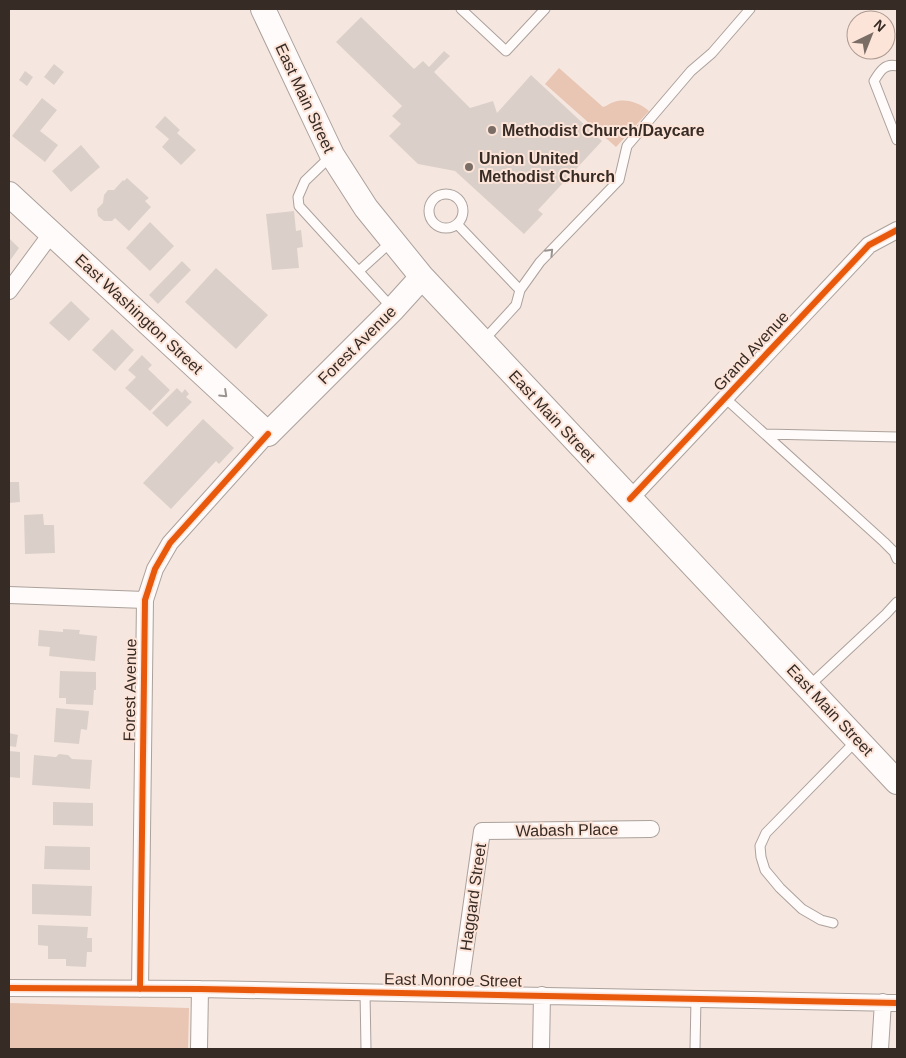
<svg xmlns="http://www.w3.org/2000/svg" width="906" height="1058" font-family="Arial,sans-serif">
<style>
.green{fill:#e9c5b3}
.building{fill:#dbcfc9}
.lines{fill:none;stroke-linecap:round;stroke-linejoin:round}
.lane-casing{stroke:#aca19b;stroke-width:11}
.street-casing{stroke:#aca19b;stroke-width:18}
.secondary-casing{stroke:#aca19b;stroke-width:26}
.lane{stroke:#fefbfa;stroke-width:9}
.street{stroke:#fefbfa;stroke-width:16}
.secondary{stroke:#fefbfa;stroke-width:24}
.cycleway-casing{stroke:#fde4d8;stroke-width:9}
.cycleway{stroke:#e8590c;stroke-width:6}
.oneway{stroke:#9a9390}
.poi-dot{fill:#7a6d66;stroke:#fde4d8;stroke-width:2}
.labels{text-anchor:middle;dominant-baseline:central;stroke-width:4;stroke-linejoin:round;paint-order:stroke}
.street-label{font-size:16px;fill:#372b25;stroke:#fde4d8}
.poi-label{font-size:16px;font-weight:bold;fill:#372b25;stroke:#fde4d8;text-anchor:start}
</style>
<rect width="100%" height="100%" fill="#f5e7e0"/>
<path class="green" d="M559,68L603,107C607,106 610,103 614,102C626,98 640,103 649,111L616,147L545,84Z
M9,1003L189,1008L188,1049H9Z"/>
<path class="building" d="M361,17L414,69L423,61L429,67L444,51L450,56L434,72L470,108L493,101L497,113L531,75L602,141L538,210L543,214L524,234L455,171L418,164L389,136L401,124L392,116L402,106L336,42Z
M54,64L64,72L54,85L44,77Z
M25,71L33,77L27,86L19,80Z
M42,98L57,110L40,131L58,145L45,162L12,136Z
M165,116L180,130L177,133L196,150L181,165L162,147L169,139L155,127Z
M81,145L100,167L71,192L52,171Z
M127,178L149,198L145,201L151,207L129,231L115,218L112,221H104L98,216L97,209L103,203L104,195L108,190H114L123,180L124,181Z
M294,211L296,231L301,230L303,247L297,248L299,268L272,270L266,214Z
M150,222L174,246L150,271L126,248Z
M9,238L19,248L9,262Z
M182,261L191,270L158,304L149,295Z
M216,268L268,315L236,349L185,302Z
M71,301L90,319L69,341L49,323Z
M112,329L134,350L115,371L92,350Z
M142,355L152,365L148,369L170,390L150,411L125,388L136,377L128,370Z
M177,388L182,393L185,389L189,394L186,397L192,402L167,427L152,413Z
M203,419L234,448L219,464L216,461L171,509L143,483Z
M9,482H19L20,502L9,503Z
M43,514L44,525H54L55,553L25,554L24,515Z
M63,629L80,630L79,634L97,636L95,661L49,656L50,647L38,646L39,630L63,632Z
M60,671L96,672V690H94L93,705L66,704V698H59Z
M56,708L89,711L87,730L81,729L79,744L54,742Z
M9,733L18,735L16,747L9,746Z
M9,751L20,752V778L9,777Z
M59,754L68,755L72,759L92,760L90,789L32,785L34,755L56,757Z
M53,802L93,803V826L53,825Z
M45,846L90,847V870L44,869Z
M32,884L92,886L91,916L32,914Z
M38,925L88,927L87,938H92V952H87L86,967L66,966V959H48V946L38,945Z"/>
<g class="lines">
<g class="lane-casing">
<path id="lane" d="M461,9L506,51L545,9
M897,66C885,63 880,71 874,81L897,140
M331,156L305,181L298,197L299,206L393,309
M429 211a17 17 0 1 1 34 0a17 17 0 1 1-34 0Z
M457,224L520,290L516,305L483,341
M359,271L392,241
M520,290L540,262L619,180L627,146L691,71L712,53L750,9
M725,398L884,542L894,552L897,559
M765,434L897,437
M809,686L886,614L897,602
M833,923L821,920L802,909L780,888L765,870L761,857L760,846L766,833L857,740
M365,992L366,1049
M695,1049L696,999"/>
</g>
<g class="street-casing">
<path id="street" d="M9,291L51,234
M630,499L869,245L897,230
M9,595L145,600
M9,988L200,989L897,1003
M140,989L145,600L155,569L170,543L268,434
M459,994L482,831L651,829
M199,1049L200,989
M541,1049L542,995
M880,1049L883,1002"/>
</g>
<g class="secondary-casing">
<path id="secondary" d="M263,9L332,155L366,208L422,277L897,782
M9,194L268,434L393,309L422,277"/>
</g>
<use href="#lane" class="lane"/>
<use href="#street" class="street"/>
<use href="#secondary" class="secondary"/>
<g class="cycleway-casing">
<path id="cycleway" d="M630,499L869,245L897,230
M9,988L200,989L897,1003
M140,989L145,600L155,569L170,543L268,434"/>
</g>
<use href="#cycleway" class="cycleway"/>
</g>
<defs><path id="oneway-chevron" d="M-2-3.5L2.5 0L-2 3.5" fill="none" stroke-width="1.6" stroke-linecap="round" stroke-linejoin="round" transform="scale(1.25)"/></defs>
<g class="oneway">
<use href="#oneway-chevron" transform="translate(550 252) rotate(-46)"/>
<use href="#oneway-chevron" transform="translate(224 394) rotate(43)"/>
</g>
<g class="poi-dot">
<circle cx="492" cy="130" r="5"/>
<circle cx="469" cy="167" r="5"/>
</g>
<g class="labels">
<g class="street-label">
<text transform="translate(305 98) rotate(65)">East Main Street</text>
<text transform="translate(139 314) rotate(43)">East Washington Street</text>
<text transform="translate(357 345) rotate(-45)">Forest Avenue</text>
<text transform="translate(751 351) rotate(-47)">Grand Avenue</text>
<text transform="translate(552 416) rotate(47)">East Main Street</text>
<text transform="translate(130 690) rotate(-89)">Forest Avenue</text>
<text transform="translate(830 710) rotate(47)">East Main Street</text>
<text transform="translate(567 830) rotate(-1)">Wabash Place</text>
<text transform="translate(473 897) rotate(-82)">Haggard Street</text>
<text transform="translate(453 980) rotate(1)">East Monroe Street</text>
</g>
<g class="poi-label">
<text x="502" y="130">Methodist Church/Daycare</text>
<text x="479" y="158">Union United<tspan x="479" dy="18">Methodist Church</tspan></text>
</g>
</g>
<rect width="906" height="1058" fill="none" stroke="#372b25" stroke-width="20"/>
<g transform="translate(871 35) rotate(43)"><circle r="24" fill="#fde4d8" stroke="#ae9a90"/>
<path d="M0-4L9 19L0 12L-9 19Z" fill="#7a6d66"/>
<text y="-8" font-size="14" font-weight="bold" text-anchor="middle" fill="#372b25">N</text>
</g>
</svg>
